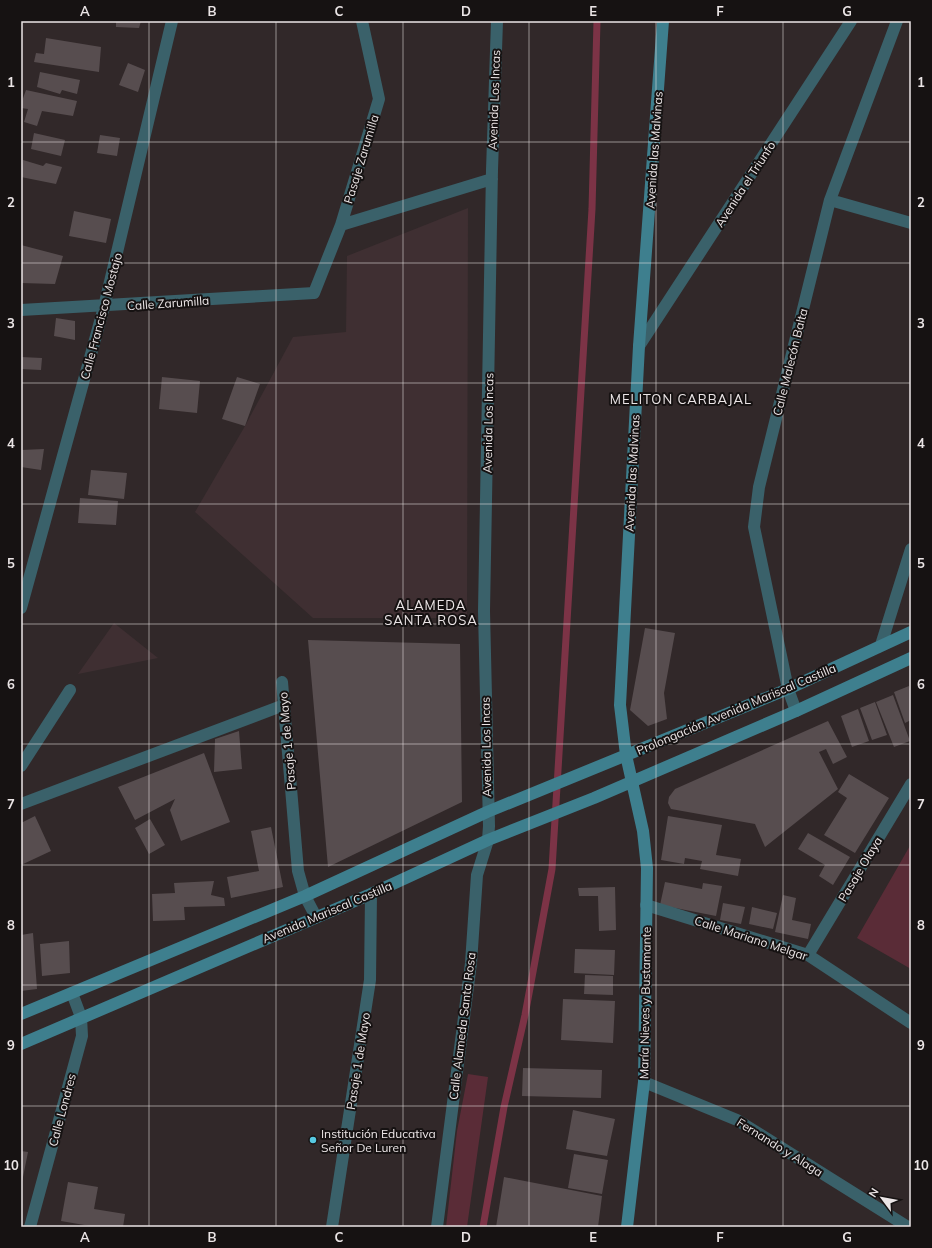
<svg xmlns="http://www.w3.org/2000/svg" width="932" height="1248" font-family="Mulish,sans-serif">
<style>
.built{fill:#3f2f32}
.green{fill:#5a2c37}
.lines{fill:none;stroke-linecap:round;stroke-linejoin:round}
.stream{stroke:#7c3346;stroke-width:7}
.building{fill:#574d4f}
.lane{stroke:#3a616a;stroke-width:12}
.street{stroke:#3a616a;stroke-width:12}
.secondary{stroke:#3e7f8e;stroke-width:12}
.grid{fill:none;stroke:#ebe5e6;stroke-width:1;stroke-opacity:0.55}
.poi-dot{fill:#57c9e2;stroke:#161212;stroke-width:1.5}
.labels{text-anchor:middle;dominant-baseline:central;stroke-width:4;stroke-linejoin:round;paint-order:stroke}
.street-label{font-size:12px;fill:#ebe5e6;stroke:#161212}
.poi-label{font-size:12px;fill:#ebe5e6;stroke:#161212;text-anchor:start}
.neighbourhood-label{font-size:13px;letter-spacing:1px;fill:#ebe5e6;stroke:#161212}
.neatline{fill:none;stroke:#ebe5e6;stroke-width:1.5}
.grid-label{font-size:13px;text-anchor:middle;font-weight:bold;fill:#ebe5e6}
</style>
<rect width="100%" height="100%" fill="#312829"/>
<path class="built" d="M468,208L467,618H313L195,512L245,426L293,337L346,332L347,256Z
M114,623L158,658L78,674Z"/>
<path class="green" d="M911,844V969L857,938Z
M468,1074L488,1077L467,1227H446L457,1131Z"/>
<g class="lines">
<path class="stream" d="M483,1227L504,1107L525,1015L552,869L592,209L597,21"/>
</g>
<path class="building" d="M116,21H141L139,28L116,27Z
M46,38L101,47L99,72L34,62L36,53L44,54Z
M128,63L145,70L138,92L119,85Z
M40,72L80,80L77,94L62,90L60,94L37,87Z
M26,90L77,101L73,116L42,111L37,126L24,122L28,109L21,108V104Z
M34,133L65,140L61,156L31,149Z
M100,135L120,138L117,156L97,153Z
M23,160L43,166L46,163L62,167L56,184L21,177Z
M74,211L111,219L106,243L69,236Z
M21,245L63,256L55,284L21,283Z
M56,318L75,321V340L54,336Z
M21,357L42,358L41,370L21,369Z
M162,377L200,381L197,413L159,409Z
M237,377L260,384L245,426L222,419Z
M44,449L41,470L21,467V450Z
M91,470L127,473L124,499L88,495Z
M80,498L118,501L116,525L78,523Z
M645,628L675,633L664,693L667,719L648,726L630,710Z
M308,640L460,644L462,802L328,867Z
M909,686L911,692V720L905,723L894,692Z
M893,695L910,741L894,747L876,702Z
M875,702L887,735L872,740L860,708Z
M858,709L869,741L852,747L841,716Z
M828,721L847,757L833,764L826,749L819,752L838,789L765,847L755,824L671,809L668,803L669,797L675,789Z
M239,731L242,769L214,772L215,739Z
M204,753L230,822L181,841L170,810L175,799L135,820L118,787Z
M849,774L889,798L855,853L824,835L847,798L838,792Z
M35,816L51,851L21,865V823Z
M668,816L722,825L716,855L741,859L738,876L700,869L702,861L685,858L684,864L661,860Z
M150,819L165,845L149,854L135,828Z
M271,827L283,887L231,898L227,877L259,871L251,831Z
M808,833L850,857L833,885L819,876L825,865L798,849Z
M214,881L211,895L224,898L225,906L184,907L185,920L153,921L152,894L175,893L174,883Z
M665,882L702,889L703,883L722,886L716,916L660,905Z
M615,887L616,930L599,931L598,896H579L578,888Z
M783,895L796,898L792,920L811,924L808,939L775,932Z
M723,903L745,907L741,924L720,920Z
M752,907L777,913L773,929L749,924Z
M33,933L37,989L21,991V935Z
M69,941L70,973L42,976L40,944Z
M575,949L615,950L614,975L574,973Z
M585,975L613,976V995L584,994Z
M563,999L615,1001L613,1043L561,1040Z
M523,1068L602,1070L601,1098L522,1096Z
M573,1110L615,1119L607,1156L566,1149Z
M21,1151L28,1152L22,1182H21Z
M574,1154L608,1160L602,1194L568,1188Z
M504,1177L602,1196L598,1227H496Z
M68,1182L98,1187L94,1209L125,1214L123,1227H96L61,1221Z"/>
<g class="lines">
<path class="lane" d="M21,766L70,690
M21,804L284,705"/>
<path class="street" d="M830,200L911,223
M341,225L492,179
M21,310L314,293L341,225L379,99L362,21
M639,346L851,21
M21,608L104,307L172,21
M881,645L911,549
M282,682L298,871L305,896L316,917
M796,711L788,689L754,527L759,487L830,200L897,21
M646,905L808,955L911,1023
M808,955L911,784
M644,1082L737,1120L908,1227
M30,1227L82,1036L81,1017L72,993
M332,1227L370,980L371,894
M437,1227L471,963L477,875L488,840L489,826L484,611L492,170L497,21"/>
<path class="secondary" d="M21,1014L305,896L487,812L788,689L911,632
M21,1044L371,894L488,840L594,798L796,711L911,658
M627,1227L644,1082L647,868L643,831L626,755L620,705L639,346L663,21"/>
</g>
<path class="grid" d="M149,21V1227M276,21V1227M403,21V1227M529,21V1227M656,21V1227M783,21V1227M21,142H911M21,263H911M21,383H911M21,504H911M21,624H911M21,744H911M21,865H911M21,985H911M21,1106H911"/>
<circle class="poi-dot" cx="313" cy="1140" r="4"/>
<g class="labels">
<g class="street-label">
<text transform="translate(494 100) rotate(-88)">Avenida Los Incas</text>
<text transform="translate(654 150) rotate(-86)">Avenida las Malvinas</text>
<text transform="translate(361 159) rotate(-73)">Pasaje Zarumilla</text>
<text transform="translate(745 184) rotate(-57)">Avenida el Triunfo</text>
<text transform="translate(168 303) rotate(-4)">Calle Zarumilla</text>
<text transform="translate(101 316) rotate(-75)">Calle Francisco Mostajo</text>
<text transform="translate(790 362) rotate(-76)">Calle Malecón Balta</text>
<text transform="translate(488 423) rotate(-89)">Avenida Los Incas</text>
<text transform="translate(632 473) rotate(-87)">Avenida las Malvinas</text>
<text transform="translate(736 709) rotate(-23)">Prolongación Avenida Mariscal Castilla</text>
<text transform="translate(287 741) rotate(-95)">Pasaje 1 de Mayo</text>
<text transform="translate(486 747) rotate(-91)">Avenida Los Incas</text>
<text transform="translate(860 869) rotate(-59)">Pasaje Olaya</text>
<text transform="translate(327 912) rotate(-23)">Avenida Mariscal Castilla</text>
<text transform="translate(751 938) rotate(18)">Calle Mariano Melgar</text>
<text transform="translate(645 1003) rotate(-89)">María Nieves y Bustamante</text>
<text transform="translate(462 1026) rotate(-83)">Calle Alameda Santa Rosa</text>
<text transform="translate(358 1061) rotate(-81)">Pasaje 1 de Mayo</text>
<text transform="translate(62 1110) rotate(-75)">Calle Londres</text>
<text transform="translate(780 1147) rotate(32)">Fernando y Alaga</text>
</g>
<g class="poi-label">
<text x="321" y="1133">Institución Educativa<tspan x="321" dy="14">Señor De Luren</tspan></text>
</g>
<g class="neighbourhood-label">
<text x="681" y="399">MELITON CARBAJAL</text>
<text x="431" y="605">ALAMEDA<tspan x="431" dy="15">SANTA ROSA</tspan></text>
</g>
</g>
<rect width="932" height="1248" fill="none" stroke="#161212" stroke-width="44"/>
<g transform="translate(882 1198) rotate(302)" stroke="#161212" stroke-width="3" paint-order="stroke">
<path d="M0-3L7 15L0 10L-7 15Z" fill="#ebe5e6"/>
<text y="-6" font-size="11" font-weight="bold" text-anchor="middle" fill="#ebe5e6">N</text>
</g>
<rect x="22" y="22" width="888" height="1204" class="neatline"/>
<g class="grid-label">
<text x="85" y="16">A</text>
<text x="212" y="16">B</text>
<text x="339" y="16">C</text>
<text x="466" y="16">D</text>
<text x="593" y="16">E</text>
<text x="720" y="16">F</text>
<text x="847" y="16">G</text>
<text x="11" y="87">1</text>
<text x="921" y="87">1</text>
<text x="11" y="207">2</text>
<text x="921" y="207">2</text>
<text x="11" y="328">3</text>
<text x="921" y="328">3</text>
<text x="11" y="448">4</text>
<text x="921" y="448">4</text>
<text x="11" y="568">5</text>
<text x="921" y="568">5</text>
<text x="11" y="689">6</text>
<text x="921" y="689">6</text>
<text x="11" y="809">7</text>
<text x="921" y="809">7</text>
<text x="11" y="930">8</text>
<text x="921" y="930">8</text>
<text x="11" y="1050">9</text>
<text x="921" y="1050">9</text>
<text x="11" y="1170">10</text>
<text x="921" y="1170">10</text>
<text x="85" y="1242">A</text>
<text x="212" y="1242">B</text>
<text x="339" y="1242">C</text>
<text x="466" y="1242">D</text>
<text x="593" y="1242">E</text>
<text x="720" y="1242">F</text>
<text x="847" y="1242">G</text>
</g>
</svg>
